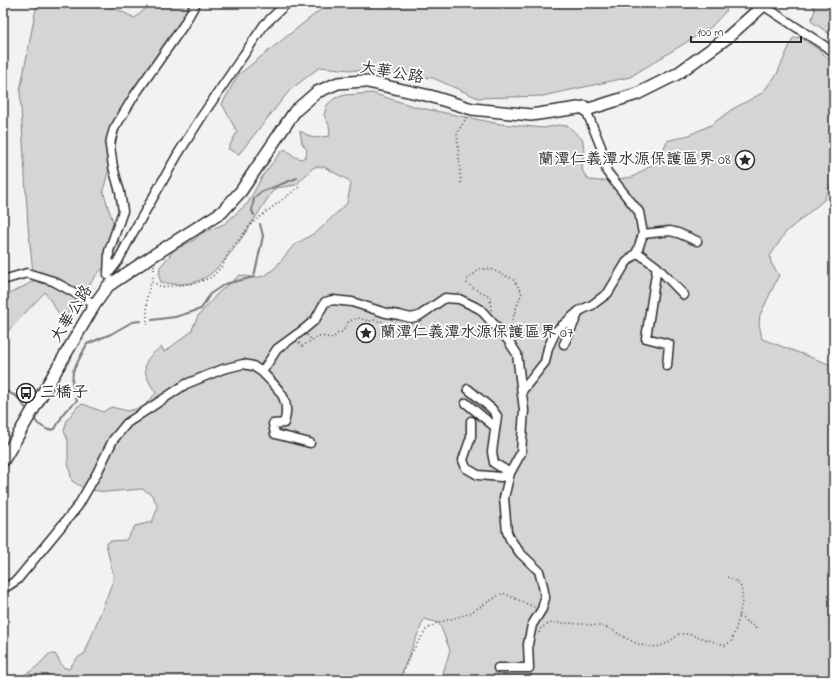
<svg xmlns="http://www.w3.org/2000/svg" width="837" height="683" font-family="'Indie Flower','LXGW WenKai TC',sans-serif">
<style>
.green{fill:#d5d5d5;stroke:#808080}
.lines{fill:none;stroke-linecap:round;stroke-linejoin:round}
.stream{stroke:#787878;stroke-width:2}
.street-casing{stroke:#2b2b2b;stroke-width:11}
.secondary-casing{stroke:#2b2b2b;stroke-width:14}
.path{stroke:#2b2b2b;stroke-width:1.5;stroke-dasharray:1 3;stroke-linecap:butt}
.street{stroke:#fff;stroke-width:8}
.secondary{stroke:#fff;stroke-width:11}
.labels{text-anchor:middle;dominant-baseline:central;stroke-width:3.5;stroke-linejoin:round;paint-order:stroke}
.street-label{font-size:16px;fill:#2b2b2b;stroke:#fff}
.poi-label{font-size:16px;fill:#2b2b2b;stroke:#fff;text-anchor:start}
</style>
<rect width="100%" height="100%" fill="#f2f2f2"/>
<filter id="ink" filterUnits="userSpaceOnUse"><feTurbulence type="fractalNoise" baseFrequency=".025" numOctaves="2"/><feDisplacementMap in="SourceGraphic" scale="8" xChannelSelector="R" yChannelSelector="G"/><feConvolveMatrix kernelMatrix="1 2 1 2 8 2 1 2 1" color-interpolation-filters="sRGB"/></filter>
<g filter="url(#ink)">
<path class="green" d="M37,3H104L135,18L152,3H196L121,123L103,191L123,253L98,273L63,320L45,292L3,336V297L34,281L28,226L20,91Z
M329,3H717L727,10L711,27L630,77L543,96L478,98L433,78L320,67L290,90L239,154L228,149L237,132L222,104L238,75Z
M811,3H834V37L811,21L815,10Z
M800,37L818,49L834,64V154L831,165L833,179L824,200L786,232L770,256L771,263L779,275L760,315L759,323L762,339L834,366V680H441L450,650L439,623L424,619L399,680H3V677C27,678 33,671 49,654H55L63,667L69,669L76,659L85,653L114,578L106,544L110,541L126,540L135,526L152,522L157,510V504L151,494L142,489L106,492L85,489L72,481L68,463V441L64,431L67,420L78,406L83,404L103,412L111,407L128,411L143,407L156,393C142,372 139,361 162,347L164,352L191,332L198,316L218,293L240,275L256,278L266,275L275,268L293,246L318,231L347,203L351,184L348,180L324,167H314L296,185L276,188L272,192C256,215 225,272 198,281C187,285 172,285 161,282L159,277L160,267L174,250L194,240L202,233L224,224L248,203L263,175L281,152L285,149L295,157L302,159L306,156L307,150L302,143L300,131L313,138L330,136L329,125L324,115L327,105L335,98L345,95L372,93L416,107L500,124L544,128L558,125L568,126L583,140L584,151L582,167L583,172L589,180L600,181L633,177L658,161L667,141L689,135L711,125L731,110L762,93L777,74L793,38Z"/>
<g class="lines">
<path class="stream" d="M254,215L252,211L254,198L261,192L297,178
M152,320L175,317L201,309L210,294L225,284L254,277L263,236L260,224
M3,390L16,396L28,411
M33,417L38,424L48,430L55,429L65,411L77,401L72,383L73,371L87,344L111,334L132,322L141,321"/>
<g class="street-casing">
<path id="street" d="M764,6L834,52
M643,234L670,231L678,233L697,241
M637,252L657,267L646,338L669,344L667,366
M657,267L684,295
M108,274L118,261L131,236L178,154L202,116L264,25L287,3
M108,275L109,251L123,211L120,192L113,167L110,146L111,139L114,129L134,96L183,26L196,3
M3,280L27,273L53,281L95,304
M564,344L578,314
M262,372C277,388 292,398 284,423L273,424L275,434L310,443
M468,389L492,409L497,416L492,452L494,463L510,473
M522,391L545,362L548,348L556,331L579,311L592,305L608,293L626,263L637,252L643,234L639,212L607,172L601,147L586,110
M466,403L495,427
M471,421V437L463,460L466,468L478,475L501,477L510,473
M3,589L17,580L78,506L97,473L113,440L127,423L186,384L223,369L243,364L253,366L262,372L277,349L303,330L315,320L325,302L333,300L352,302L386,313L399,315L411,318L419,316L445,298L459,299L480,309L508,340L517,354L524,410L521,453L510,473L504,498L507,532L510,539L520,553L539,571L543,586L545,598L542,609L532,625L528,644L529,668H498"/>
</g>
<g class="secondary-casing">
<path id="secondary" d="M3,461L95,304L108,286L154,255L222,212L241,191L295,111L317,92L338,83L363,81L430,96L472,109L531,115L585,107L586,110L637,94L677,74L728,37L766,3"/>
</g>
<path class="path" d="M461,183L457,133L467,117
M152,282L162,287L197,283L212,277L223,265L229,252L252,223L299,187
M491,310L490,296C482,292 473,289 467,283L468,279L480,269H490L513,279L522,292L511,323
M147,325V296L154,274V265
M307,335L313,341
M299,343L302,346L319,336L333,338L337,334L342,332L349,321L358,318L369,321L375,320L381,322L383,319
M739,616L757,629
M539,633L541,628C545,626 548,624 552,623C559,622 602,625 608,628C612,629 617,633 621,635C643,648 658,654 679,634H688L725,645L732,641C735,630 749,592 738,583C736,580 730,579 727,577
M531,674L533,680
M509,676L518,678L519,680
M400,680L410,655L426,630L437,623L468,614L503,593L534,607"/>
<use href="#street" class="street"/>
<use href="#secondary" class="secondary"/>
</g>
</g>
<defs>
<g id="sight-ring" transform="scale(1)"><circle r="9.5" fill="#fff" stroke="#2b2b2b" stroke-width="1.5"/><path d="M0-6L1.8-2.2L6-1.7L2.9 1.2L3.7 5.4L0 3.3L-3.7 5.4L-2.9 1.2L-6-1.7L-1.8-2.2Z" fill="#2b2b2b"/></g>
<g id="bus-ring" transform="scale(1)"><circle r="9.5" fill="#fff" stroke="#2b2b2b" stroke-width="1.5"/><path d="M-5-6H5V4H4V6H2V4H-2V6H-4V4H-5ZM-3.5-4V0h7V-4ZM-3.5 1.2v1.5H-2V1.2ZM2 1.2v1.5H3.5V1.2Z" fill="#2b2b2b"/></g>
</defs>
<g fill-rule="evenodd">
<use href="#sight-ring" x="745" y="160"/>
<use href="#sight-ring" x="366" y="333"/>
<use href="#bus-ring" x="26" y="393"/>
</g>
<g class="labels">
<g class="street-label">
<text transform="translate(392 73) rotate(10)">大華公路</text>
<text transform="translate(72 314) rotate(-58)">大華公路</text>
</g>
<g class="poi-label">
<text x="731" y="160" text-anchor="end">蘭潭仁義潭水源保護區界 08</text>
<text x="380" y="333">蘭潭仁義潭水源保護區界 07</text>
<text x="40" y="393">三橋子</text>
</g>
</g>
<rect width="837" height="683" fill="none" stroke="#fff" stroke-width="16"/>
<rect x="8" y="8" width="821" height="667" fill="none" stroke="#2b2b2b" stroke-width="1.5" filter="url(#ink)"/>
<path d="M691 36v6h110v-6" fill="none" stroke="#2b2b2b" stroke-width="2"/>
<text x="697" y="36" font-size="12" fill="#2b2b2b" stroke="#ffffff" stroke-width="3" paint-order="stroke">100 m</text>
</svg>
